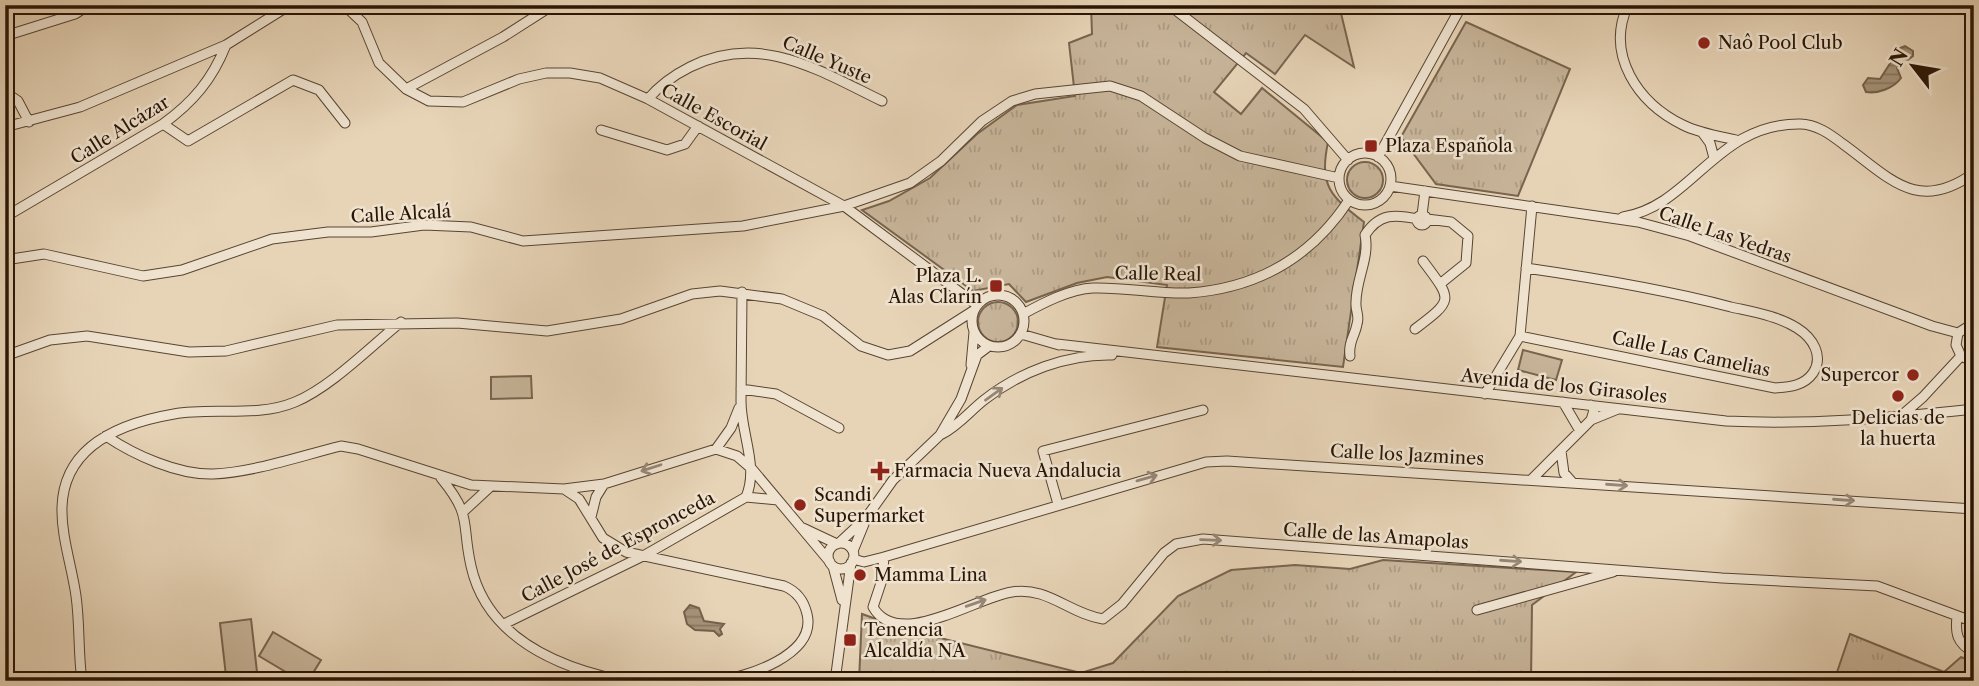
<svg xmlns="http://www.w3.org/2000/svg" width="1979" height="686" font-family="'Libre Caslon Text',serif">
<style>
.grass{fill:url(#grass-tufts);stroke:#78644f;stroke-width:2}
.garden{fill:#c7b499;stroke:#78644f;stroke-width:2}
.water{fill:url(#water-rules);stroke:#74614b;stroke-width:2}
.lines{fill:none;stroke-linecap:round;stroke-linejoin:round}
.minor-casing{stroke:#584532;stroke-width:11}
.minor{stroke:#efe3d0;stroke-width:9}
.oneway{stroke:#968675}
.poi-dot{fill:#8f2418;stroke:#efe3d0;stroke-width:2.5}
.labels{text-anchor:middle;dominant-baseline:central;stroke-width:5;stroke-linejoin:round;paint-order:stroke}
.poi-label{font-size:18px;fill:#291505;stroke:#efe3d0;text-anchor:start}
.street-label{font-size:18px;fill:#291505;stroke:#efe3d0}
</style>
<defs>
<pattern id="grass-tufts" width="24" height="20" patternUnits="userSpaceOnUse" patternTransform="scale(1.75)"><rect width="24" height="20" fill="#c7b499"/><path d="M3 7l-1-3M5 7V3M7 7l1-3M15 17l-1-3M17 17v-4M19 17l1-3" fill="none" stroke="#ab9a82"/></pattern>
<pattern id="water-rules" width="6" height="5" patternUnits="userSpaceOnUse" patternTransform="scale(1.75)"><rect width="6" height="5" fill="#a6937a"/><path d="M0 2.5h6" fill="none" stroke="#877762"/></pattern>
</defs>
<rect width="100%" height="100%" fill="#e7d4b7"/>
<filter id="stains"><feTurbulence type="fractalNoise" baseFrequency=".00286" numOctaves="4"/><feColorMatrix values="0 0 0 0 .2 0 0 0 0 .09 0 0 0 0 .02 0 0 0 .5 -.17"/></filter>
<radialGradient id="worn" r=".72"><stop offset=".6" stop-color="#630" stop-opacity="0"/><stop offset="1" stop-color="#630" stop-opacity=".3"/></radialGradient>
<path class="grass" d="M1091,5H1339L1354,67L1305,35L1275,74L1246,53L1214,92L1241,114L1262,88L1328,142C1319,186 1330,196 1364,222L1343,367L1157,347L1167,285L1107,277L1077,283L1026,302L1009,284L973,291L862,210L889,201L930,178L977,134L1017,105L1075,96L1069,43L1092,34Z
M1466,22L1570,69L1518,196L1436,184L1401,137Z
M1347 180a18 18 0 1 1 36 0a18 18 0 1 1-36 0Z
M978 322a20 20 0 1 1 40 0a20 20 0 1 1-40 0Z
M1383,560L1576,572L1532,605L1531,681H859L862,614L904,629L1081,673L1113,663L1178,596L1231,570L1295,565L1350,569Z
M1850,634L1944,672L1961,657L1974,661V681H1834Z"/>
<path class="garden" d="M1523,350L1562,360L1556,380L1518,370Z
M531,376L532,398L491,399V377Z
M251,619L257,672L226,676L220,623Z
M273,632L321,660L308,681H301L259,656Z"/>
<path class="water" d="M1905,46L1913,51V56L1897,68L1901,78C1894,88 1878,94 1866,92L1863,85L1868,78L1880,79L1900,48Z
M690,605L699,608L704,621L724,624L720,629L722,634L719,636L714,631L695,630L687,624L684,612Z"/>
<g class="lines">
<g class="minor-casing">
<path id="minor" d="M344,5L362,22L379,63L406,89L429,101L463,102L519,79L546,73H570L600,78L648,99L844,206L977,305
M1169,5L1304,109L1348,160
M1628,5C1605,55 1638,103 1683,125C1699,133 1718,136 1736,140
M5,36L75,14L89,5
M406,89L503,37L553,5
M5,92L18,101L29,122
M648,99C660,85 674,75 690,67C760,32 818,70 882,101
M163,124L188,141L293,80L319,90L345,123
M5,127L80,107L226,45L290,5
M601,130L667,150L685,144L698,126
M1702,132L1710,143L1714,158
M1339 179a26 26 0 1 1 52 0a26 26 0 1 1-52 0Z
M1378,157L1462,5
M1390,186L1638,222L1690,236L1932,326L1958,333
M1422,215L1425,191
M1417 220a5 5 0 1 1 10 0a5 5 0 1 1-10 0Z
M5,217L163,124C193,102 212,80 226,45
M1623,217C1692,206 1716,123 1800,124C1816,124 1830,134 1843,144C1890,178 1917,214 1974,173
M1427,219L1451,222L1468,236L1466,263L1440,284
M5,260L44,254L143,276L182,270L272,239L328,232H371L424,225L471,227L523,241L743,226L844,206L910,183L941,161L982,121L1012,101L1035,94L1110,86L1141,96L1205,138L1240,156L1339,178
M742,292C742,329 741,365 741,401C741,434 759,467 746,497
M972 321a26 26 0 1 1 52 0a26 26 0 1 1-52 0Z
M1023,314C1043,303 1070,289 1093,288C1125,287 1157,294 1189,293C1258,288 1311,258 1349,200
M1974,323L1958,333L1956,345L1961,356L1974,362
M1415,329C1455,299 1452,300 1423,261
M1021,334L1059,345
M1520,336L1775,388C1789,387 1804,386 1813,373C1824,356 1813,338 1797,328C1778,316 1753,312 1731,307C1663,289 1595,278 1526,268
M1057,344L1726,421C1811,425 1889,418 1974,409
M5,356L50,340L87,336L189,352L226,351L337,325L457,323L547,331L621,319L692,294L720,291L782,299L823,316L861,346L888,355L910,351L973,311
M1350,356C1348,342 1355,336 1357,324C1360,316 1355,310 1356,302C1356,279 1370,257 1365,235C1379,213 1395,214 1418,219
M971,365L974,332
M741,389L776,394L839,428
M1485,394L1520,336L1532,206
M1563,402L1580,431
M1901,416L1923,397L1961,356
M1591,420L1618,409
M942,434C958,426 970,411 984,400C1020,372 1066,354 1112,355
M106,436C134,455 178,475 213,474C255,472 300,456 341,446L358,449L471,485L564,489L604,484L716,449
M716,449L737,456L752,469L830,562
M716,449L731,428L739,408
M1561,451L1564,473L1572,482
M441,478C473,517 461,522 471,566C487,638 559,668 624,681
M1533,478L1591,420L1594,410L1591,405
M564,489L579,499L603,538L626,552L784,586C796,591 804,601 807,614C817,655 747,677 717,681
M746,497L778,500
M1058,504L1043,451L1203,410
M464,511L490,487
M591,517L596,497L604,484
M803,528L837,544
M839,543L866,518L893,480L940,435L961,399L977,355L989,346
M828 556a13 13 0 1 1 26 0a13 13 0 1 1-26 0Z
M853,551L864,524
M884,557L882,580L873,607C898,651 976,597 1012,592C1047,586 1070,614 1103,619L1122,604L1164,553L1176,544L1203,539L1722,578L1877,586L1974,622
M853,559L864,562L884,557L1206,462L1227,461L1974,509
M833,566L842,600
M1477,610L1613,572
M1957,616C1955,634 1957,643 1974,653
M504,624L645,555L746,497
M82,681C78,653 80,624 76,596C72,567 61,536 62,507C64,445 121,423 174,414C213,407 257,418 295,402C331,387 370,347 401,322
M835,681L851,563"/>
</g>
<use href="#minor" class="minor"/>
</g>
<defs><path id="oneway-shaft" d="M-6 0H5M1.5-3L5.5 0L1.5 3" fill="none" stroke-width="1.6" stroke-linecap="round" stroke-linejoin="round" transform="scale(1.75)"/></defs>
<g class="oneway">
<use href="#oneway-shaft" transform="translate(994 394) rotate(-36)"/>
<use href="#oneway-shaft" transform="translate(651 468) rotate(162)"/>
<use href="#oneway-shaft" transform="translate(1147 478) rotate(-16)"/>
<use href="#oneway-shaft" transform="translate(1617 485) rotate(4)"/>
<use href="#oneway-shaft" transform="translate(1844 500) rotate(4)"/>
<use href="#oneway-shaft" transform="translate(1211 540) rotate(2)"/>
<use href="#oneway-shaft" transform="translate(1511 561) rotate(4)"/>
<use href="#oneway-shaft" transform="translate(976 603) rotate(-19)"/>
</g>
<g class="poi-dot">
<circle cx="1704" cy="43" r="7"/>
<rect x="1364" y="139" width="14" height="14" rx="3.5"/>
<rect x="989" y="279" width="14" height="14" rx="3.5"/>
<circle cx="1913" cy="375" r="7"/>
<circle cx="1898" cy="396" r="7"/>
<path d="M876.5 460.5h7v7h7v7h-7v7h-7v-7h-7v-7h7z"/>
<circle cx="800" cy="505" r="7"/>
<circle cx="860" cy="575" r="7"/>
<rect x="843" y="633" width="14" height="14" rx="3.5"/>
</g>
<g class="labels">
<g class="poi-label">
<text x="1718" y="43">Naô Pool Club</text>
<text x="1385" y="146">Plaza Española</text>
<text x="982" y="276" text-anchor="end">Plaza L.<tspan x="982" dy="21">Alas Clarín</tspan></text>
<text x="1899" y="375" text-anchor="end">Supercor</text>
<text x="1898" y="418" text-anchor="middle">Delicias de<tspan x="1898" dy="21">la huerta</tspan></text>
<text x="894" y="471">Farmacia Nueva Andalucia</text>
<text x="814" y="495">Scandi<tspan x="814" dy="21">Supermarket</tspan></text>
<text x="874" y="575">Mamma Lina</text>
<text x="864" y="630">Tenencia<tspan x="864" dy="21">Alcaldía NA</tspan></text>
</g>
<g class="street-label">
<text transform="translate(827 60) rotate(23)">Calle Yuste</text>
<text transform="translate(714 117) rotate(29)">Calle Escorial</text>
<text transform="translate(120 130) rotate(-32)">Calle Alcázar</text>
<text transform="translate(401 214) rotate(-3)">Calle Alcalá</text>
<text transform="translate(1725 235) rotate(19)">Calle Las Yedras</text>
<text transform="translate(1158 274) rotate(1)">Calle Real</text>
<text transform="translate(1691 354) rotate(12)">Calle Las Camelias</text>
<text transform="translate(1564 386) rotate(6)">Avenida de los Girasoles</text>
<text transform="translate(1407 455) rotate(3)">Calle los Jazmines</text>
<text transform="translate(1376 536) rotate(4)">Calle de las Amapolas</text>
<text transform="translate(618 547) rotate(-28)">Calle José de Espronceda</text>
</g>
</g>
<rect width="1979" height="686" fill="none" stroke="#e7d4b7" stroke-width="28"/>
<rect x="7" y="7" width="1965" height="672" fill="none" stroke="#291505" stroke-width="3.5"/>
<rect x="14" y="14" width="1951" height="658" fill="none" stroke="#291505" stroke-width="2"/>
<g transform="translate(1913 66) rotate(301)" stroke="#efe3d0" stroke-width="5" paint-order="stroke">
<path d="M0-5L12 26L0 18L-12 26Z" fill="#291505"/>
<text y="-10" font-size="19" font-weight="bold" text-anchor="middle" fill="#291505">N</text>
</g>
<rect width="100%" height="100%" filter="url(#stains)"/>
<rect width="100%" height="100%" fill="url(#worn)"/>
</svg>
